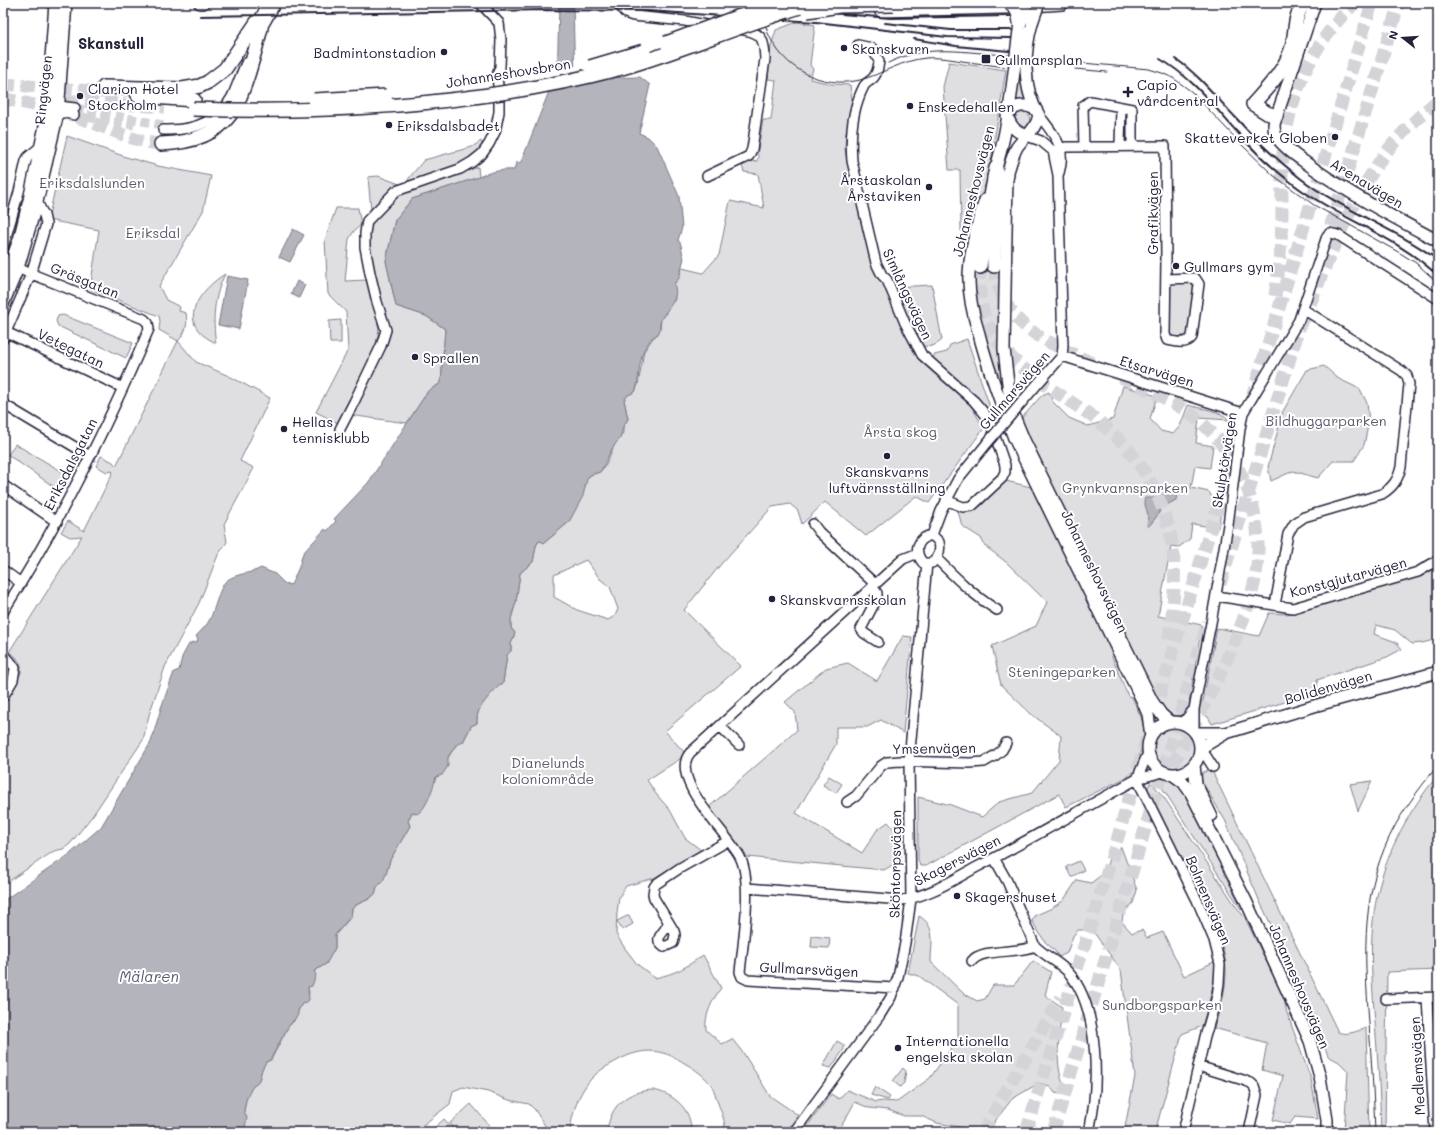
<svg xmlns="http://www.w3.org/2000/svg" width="1441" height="1135" font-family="Mali,sans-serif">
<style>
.green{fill:#dfdfe2;stroke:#80808e;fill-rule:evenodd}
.water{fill:#b4b4bc;stroke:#7a7a88}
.pier{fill:#fff}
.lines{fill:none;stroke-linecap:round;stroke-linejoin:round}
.minor-tunnel{stroke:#d3d3d8;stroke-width:9;stroke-dasharray:9 4.5;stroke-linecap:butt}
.highway-tunnel{stroke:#d3d3d8;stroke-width:13;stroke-dasharray:13 6;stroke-linecap:butt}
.minor-casing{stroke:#22223b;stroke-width:12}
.major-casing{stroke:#22223b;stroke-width:14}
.highway-casing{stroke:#22223b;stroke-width:16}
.minor{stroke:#fff;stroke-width:9}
.major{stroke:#fff;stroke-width:11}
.highway{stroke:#fff;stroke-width:13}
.tram{stroke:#22223b;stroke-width:1}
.rail{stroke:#22223b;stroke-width:2}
.minor-bridge-casing{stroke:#22223b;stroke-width:12;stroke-linecap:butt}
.major-bridge-casing{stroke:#22223b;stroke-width:14;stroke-linecap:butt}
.highway-bridge-casing{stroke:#22223b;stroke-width:16;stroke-linecap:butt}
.minor-bridge{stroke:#fff;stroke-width:9}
.major-bridge{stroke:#fff;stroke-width:11}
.highway-bridge{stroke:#fff;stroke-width:13}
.poi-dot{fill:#22223b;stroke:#fff;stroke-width:1.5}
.labels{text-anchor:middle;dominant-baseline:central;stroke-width:4;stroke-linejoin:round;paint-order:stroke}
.poi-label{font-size:14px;fill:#22223b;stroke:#fff;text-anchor:start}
.street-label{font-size:14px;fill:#22223b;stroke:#fff}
.park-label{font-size:14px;fill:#5b5b6d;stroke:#fff}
.neighbourhood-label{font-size:15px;font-weight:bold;fill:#22223b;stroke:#fff}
.water-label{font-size:15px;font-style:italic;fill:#5c5c6f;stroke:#fff}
</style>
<rect width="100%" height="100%" fill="#fff"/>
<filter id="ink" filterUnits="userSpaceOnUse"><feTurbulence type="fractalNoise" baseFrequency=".025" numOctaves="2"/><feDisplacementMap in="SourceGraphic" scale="8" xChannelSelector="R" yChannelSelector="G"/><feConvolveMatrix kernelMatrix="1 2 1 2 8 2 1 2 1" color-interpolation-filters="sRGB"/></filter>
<g filter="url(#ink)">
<path class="green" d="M797,22L815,25L810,65L813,69L810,79L831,84L850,85L852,100L846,134L845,149L847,162L858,197L871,261L885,287L896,314L920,361L971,406L984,428L929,503L916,496L866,536L825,502L802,524L798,511L790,504L772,507L721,564L684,610L741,666L665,731L684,752L680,759L647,780L656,794L670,810L685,838L701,850L654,878L626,886L619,897L617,913L616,934L624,947L637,964L655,978C677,973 685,968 703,955L721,988C713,999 704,1015 706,1030L722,1044L732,1039L744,1054L770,1096L798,1115L786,1132H725C726,1122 721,1112 718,1103C716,1097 714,1090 712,1086C706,1077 695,1069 686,1064C660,1047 640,1047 613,1063C605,1067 597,1072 591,1079C578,1094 572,1113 570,1132H549L535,1110L529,1104L509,1100L488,1092L463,1087L453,1091L450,1104L414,1132H244V1111L246,1100L251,1089L259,1080L262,1069L266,1062L271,1060L288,1027L294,1021L298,1011L303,1002L306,1003L309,993L308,987L314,971L326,964L335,948V935L351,917L352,909L356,905L369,899L375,894L377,887L386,874L390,860L410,826L408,821L412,812L428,796L436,777L456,745L463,742L471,726L477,723C477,720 477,715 478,713C479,706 497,686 503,683L507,655L511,651V644L515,633L511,628V619L516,602L520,573L533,562L536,546L538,542L541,541L544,543L569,522L587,479L590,475L600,472L606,464L615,444L623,433V427L628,419L624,400L628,395L635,392L638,385L644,351L653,338L658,334L660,329L661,320L665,315L668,307L675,300L674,284L679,278L682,268L703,273L719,255L730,201L764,208L758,174L744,172L742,166L753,161L756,162L759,157L757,155L763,120H771L776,80L768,79L771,46L776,30ZM586,560L600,579L610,587L618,609L615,616L608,620L577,610L554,597V575Z
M949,62L1006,70L989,174L968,232L961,231L960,170H949L943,87Z
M1017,83L1022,84L1025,100L1015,102Z
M1025,110L1029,114L1030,123L1025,130H1021L1015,122C1015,115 1018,111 1025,110Z
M67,136L126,157L158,166L211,176L203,211L159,286L166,300L180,307L179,311L186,313C188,325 186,332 178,341L196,362L229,376L270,398L240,461L254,468L224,524L227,542L218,555L199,603L165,667L149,715L143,740L93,815L70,844L63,849L54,851L3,885V706L21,673V665L16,657L9,652L82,536L70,537L61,532L68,521L84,531L113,472L112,471L107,472L96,466L101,456L113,462L116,466L178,341L159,330L160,321L159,316L90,289L99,230L48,220Z
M481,141L483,147C468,167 430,175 408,183L409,178L424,160L472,147Z
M478,167L479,177L412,199L395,220L386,261L396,306L426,316L445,329L441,383L428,391L407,423L349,415L355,411L381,355L389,332L374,274L368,238L370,226L389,202L396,195Z
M378,176L402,185L371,210L368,177Z
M336,208H358L361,225L354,231L349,239L345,281L367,280L379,329L376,346L338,423L316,412L348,350L346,312L328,294L325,240Z
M976,251V272L1004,271L1008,404L993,370L972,291Z
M225,274C214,296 212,319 216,343C208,339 199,334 195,325C187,305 210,283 225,274Z
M1190,282L1193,285L1194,293L1188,336C1181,338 1175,337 1168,335V285L1171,283Z
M932,285L942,340C935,346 928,349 920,344L894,287Z
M63,315L133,343L126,358L58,326L56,321L58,316Z
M341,320V343H330L329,321Z
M967,339L993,416L991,417L932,358L934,355L947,352L950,345Z
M1324,366L1339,379L1360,389L1367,403L1369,421L1364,445L1354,461H1333L1318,478L1293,471L1271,481L1268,467L1283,411L1307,370Z
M1123,386L1157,396L1150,419L1161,431L1173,434L1180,426L1188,405C1201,409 1221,410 1229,420L1199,418L1196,443L1213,446L1210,468L1195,466L1191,488L1209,492C1220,511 1223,505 1218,528L1192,524L1190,539L1179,547L1171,546L1158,616L1202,625L1190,696L1189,707L1186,715C1172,717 1169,715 1159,706L1049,480C1042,459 1030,440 1020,420L1042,395L1049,392L1053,402L1069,418L1088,426L1113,419Z
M15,444L68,475L60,491L8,455Z
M1006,481L1031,487L1109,642L1112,657L1128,696L1132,697L1141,717L1144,728V739L1135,770L1127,777L1066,807L1059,794L926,866H920L918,860V797L951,805L982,817L999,802L1032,793L1059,760L1061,736L1031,714L1001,685L992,646L1036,626L1047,602L1006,562L985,546L981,538L962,526L958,511H972L981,506Z
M1438,564V639L1422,643L1412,644L1395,630L1376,625L1374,634L1396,642L1402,649L1387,657L1317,680L1318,692L1212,724L1208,717L1201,712L1217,628L1259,636L1269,613L1287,614L1418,577Z
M903,636L912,637L903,733L881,720L867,727H836V744L796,813L862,853L877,830L888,822L901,837V860L884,870L747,857L709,807L797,730L795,712L785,702L826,668L848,663L877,681Z
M1154 748a21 21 0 1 1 42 0a21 21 0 1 1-42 0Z
M1210,769L1213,773L1338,1032C1347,1036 1357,1031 1366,1028L1369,1132H1344L1348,1071L1339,1062L1328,1056L1309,1003L1260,902L1225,820L1201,780L1202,773Z
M1438,775V970L1387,972L1385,1132H1381C1380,1095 1378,1059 1375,1023C1372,981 1368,937 1377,896C1387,850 1409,810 1438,775Z
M829,776L842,784L836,793L823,785Z
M1155,779C1173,777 1181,787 1191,800L1243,908L1241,909L1161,786Z
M1372,781L1358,811L1350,784Z
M1150,783L1153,784L1165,799L1235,905L1245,918L1283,995L1287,1013L1311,1079L1318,1119L1295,1117L1290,1124L1273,1120L1283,1076L1262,1070L1267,1043L1214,1028C1229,982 1232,963 1211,918L1148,790V787Z
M1121,847L1137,890L1133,903L1123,914L1122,922L1132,933L1142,930L1147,938L1163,932L1184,976L1216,961C1214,984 1209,1004 1202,1026L1182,1034L1155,1132H1124L1135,1076L1121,970L1095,934L1086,930H1078L1073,936L1067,953L1059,957L1055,951L1045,942L1032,921L1034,916L1050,909L1063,901L1077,880L1091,883L1104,873L1109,859Z
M1079,861L1084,870L1071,877L1066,867Z
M629,915L633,924L622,930L617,921Z
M919,916C937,926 931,944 931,962L963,993L977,1001L985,999L993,985H1014L1033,961L1051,972L1045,995L1062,1007C1060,1033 1053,1064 1065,1088L1060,1094L1055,1093L1050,1086L1039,1083L1012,1099L989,1129L977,1130L937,1123L921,1116H904L888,1110L869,1108L855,1102L838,1132H807L805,1129L831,1094L839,1099L847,1090L876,1102L883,1101L897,1102L930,1078L958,1038V1005L919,976L908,973Z
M812,936L830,938L829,948L811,947Z
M837,1041L844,1045V1049L831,1068L823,1066Z
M903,1068L906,1071L904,1083L900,1087L893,1081Z
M875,1087L890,1097L888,1100L871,1095Z
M653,1090C674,1094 692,1109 691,1132H607C610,1105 627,1091 653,1090Z
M471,1104L495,1132H458L450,1123Z
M444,1119L456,1132H430Z"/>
<path class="water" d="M559,3H573L575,82L600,78L640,77L650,85L639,133L648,137L657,146L679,196L682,228L678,240C683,245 681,251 684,258L679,278L674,284C680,298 668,308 661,319C659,324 661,330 658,334C658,334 653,337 653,337C650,340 646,346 644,350C638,363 640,379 635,392L628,395L624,400L628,419L623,427L620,439C610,447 607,462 600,472L590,475L587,479L583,496L569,522L544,543L541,541L538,542L536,546L533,562L520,573L516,602L511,619V628L515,633L511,644V651L507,655L503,683C496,687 480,705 478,713C477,716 477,720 477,723L471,726L463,742L456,745L448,757V766L442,775L436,777C433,787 427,809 417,814L412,812L408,821L410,826L390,860L386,874L383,881L377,887L375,894L369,899L356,905L352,909L351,916L335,935V948L326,964L314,971L316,975L312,986L308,987L309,1000L306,1003L303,1002L298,1011V1015L288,1027L270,1060L266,1062L262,1069L259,1080L251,1089L246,1100L244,1111L247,1118L244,1132H3V901L70,854L101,827L151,742L161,708L174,672L179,670L182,657L189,644H191L192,642L196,643L198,640L196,636C201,631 207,625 210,619C215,609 219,588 226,581C236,573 251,574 261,568L275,574L284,583L291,585L299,567L303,553L325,529L327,531L336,521L334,519L368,483L428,391L441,383L445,329L426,316L396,306L386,261L395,220L412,199L479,177C489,172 503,169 514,170L516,163L521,162L550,89L557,87Z
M293,229L304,235L290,262L279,257Z
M227,276L248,280L239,329L218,325Z
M297,281L305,285L299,298L291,294Z
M1173,489L1177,494L1176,500L1161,508C1160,513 1152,523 1148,527L1147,526L1148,515L1144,501L1145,498H1158L1165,492Z"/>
<path class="pier" d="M576,66L577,80L555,86V71Z"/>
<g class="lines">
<path class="minor-tunnel" d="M75,108L163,125
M74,115L134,125"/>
<path class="highway-tunnel" d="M3,84L104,92
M3,99C28,103 53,109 77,117C106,126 131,142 161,144
M47,99L165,107
M1325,244L1399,3
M994,266C1003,329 1046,340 1096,365
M980,267C979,279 979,291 981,303C993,365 1059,389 1102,424C1129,446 1150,475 1162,507C1180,551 1175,598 1168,644
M1275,296C1279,268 1282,240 1282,211C1282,187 1281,162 1285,138C1293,87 1316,39 1355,3
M1303,321C1328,261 1351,196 1392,145C1406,128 1422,114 1438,100
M1121,377C1148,390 1182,404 1204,425C1248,465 1267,526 1254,584C1238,649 1199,714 1168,774
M1251,400L1372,3
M1220,584L1304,313
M983,1132L1003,1096L1061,998
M1026,1132L1115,847L1163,682L1237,445
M1053,1132L1208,622"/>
<g class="minor-casing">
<path id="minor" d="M619,3C622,11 625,14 633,16L685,21L711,26
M255,27L268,3
M259,33L276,3
M858,45L872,48L879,61C878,69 877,75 871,80C868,82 866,83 864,86C852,109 850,136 852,161L876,263L882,275L887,280L905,323L922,355L974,401L985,414L990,422L1005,465V472L1002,478L972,506L963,507L946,500
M52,107L59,106L75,108
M52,110L74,115
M1039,115C1054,135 1067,147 1059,173
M163,130C191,131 217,124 232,97C237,86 241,74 246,63
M1027,136L1041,141L1053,151L1058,175L1063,346L1062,356L1034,388
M1120,146L1121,107
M1084,147L1083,106L1090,101L1132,109V146
M1053,151L1061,148L1067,147L1165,146L1166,259L1165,334L1167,340C1175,342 1187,345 1192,337L1199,284L1195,278L1166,279
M707,176L749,156L752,149L765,59C764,36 761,32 738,29
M3,247L19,192L26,161L28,157L40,147
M6,332L123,388
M3,339L31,274L46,224L44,215L37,202
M1062,356L1243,413
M3,404L90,456
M340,429L354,402L381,346L386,330L377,302L370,273L365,247V233L367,221L396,191L460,169L472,162L482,154L489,144L495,132L499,112V97L497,75L500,67L501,40L499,23L480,3
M3,485L57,522
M813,524L819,532L875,584
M932,535L941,511L958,479L988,442
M932,535L939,542C941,551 939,557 932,563H923C913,551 917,538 932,535Z
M937,559C955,577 974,596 997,610
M3,570L21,583
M872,587L877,593V598L861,629L864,633L878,642
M1216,596L1293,608L1418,572L1438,560
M1275,605L1288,534L1294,524L1304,517L1382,494C1393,487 1398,480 1401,467L1409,384L1407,376L1402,371L1303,309
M3,612C60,522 107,427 149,329L148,323L144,319L12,266
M3,655L10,661L15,668L13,680L3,697
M1183,723L1194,709
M720,726L739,745
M1194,730V709L1211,623L1228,525L1240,429L1243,413L1299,320L1327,236L1330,233L1338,235L1438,299
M1201,751L1206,756L1213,767
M1137,779L1197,900L1214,940L1220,964L1219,983L1217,996L1205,1037L1183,1132
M1137,779L1148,753
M847,802L856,796L881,766L887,762L900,761L970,763L984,762L996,755L1002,750L1006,743
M994,858L1007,881L1035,946
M747,888L902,900C929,896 953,880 977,867C1031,839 1084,808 1137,779L1163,772
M668,923C666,933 651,938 664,947L673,943L675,935L674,931L654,898L653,894L654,887L656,884L680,868L728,841
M972,961C982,948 1018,954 1035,946C1045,956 1059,962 1069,973C1100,1009 1099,1087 1089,1132
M895,988L748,980L742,977L740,972C743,943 753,882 740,857C728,834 668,779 690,753L903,559L918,553
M1427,998L1435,1132
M1386,999L1438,997
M1198,1066L1243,1080L1251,1083L1254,1086L1257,1095L1249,1132
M794,1132L880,1015L891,997L898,977L905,943L911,899L909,761L927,563"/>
</g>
<g class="major-casing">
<path id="major" d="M200,3H203
M1315,3L1274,124C1274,129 1274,134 1278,139C1287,151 1301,159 1313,168C1353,196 1395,218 1438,241
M1032,23C1024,52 1022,89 1039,115C1036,130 1025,136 1017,147C1012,156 1010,166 1007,175L1004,349L1010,401L1016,421L1024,440L1152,701L1161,714L1170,722
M1007,116C1014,105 1024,103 1035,109
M1007,116C1011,127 1016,132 1027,136
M993,177C1010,128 1013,74 1020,23
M985,200C977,224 970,249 969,274C968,295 973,315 979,334C988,369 1001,404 1014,438L1142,700L1148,714L1151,736
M3,283L19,240L29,200L45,126L48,101L55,3
M3,304L18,268L37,202L58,113L66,3
M1148 748a26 26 0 1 1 52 0a26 26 0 1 1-52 0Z
M1196,733H1226
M1201,748L1226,733L1314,706L1438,672
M1194,765L1196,784L1211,815
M1172,774L1183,782L1191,793L1246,901L1310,1041L1320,1077L1327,1120V1132"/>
</g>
<g class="highway-casing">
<path id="highway" d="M881,10L1004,7L1062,3
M104,87L182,89L200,86L208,82L225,69L257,22
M138,96L194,100
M1276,116L1267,113L1253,104C1268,87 1284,71 1291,50C1297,33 1292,19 1304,3
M161,144C186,143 214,137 230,115C244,97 255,51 261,28
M994,266C993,234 998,205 1007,175
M980,267L982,246L996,168"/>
</g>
<use href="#minor" class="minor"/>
<use href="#major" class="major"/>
<use href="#highway" class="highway"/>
<path class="tram" d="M762,3C763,13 764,23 768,33C783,69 822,89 860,80C883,74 902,60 926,58C938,57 950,59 962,61C976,63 991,65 1005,67
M1071,62L1149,69L1162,73L1173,78L1192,92L1242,145L1273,175L1314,205L1400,253L1416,263L1438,283
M888,63C928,43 965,53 1008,55
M1075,69L1107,72
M1375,1132C1374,1096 1371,1059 1369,1023C1364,951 1360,890 1396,824C1408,803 1423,784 1438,765"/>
<path class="rail" d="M648,6L733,5L890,18L1010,16
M200,16L544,10L648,11L816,22L947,37L1011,38
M885,23L951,30H1012
M914,39L956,46L1009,51
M1160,59C1192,77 1214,107 1239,134C1256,154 1276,171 1297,187C1342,220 1398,237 1438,276
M1176,59C1199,75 1216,97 1236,118C1256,140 1277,160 1300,178C1343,211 1395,228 1438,260"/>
<g class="minor-bridge-casing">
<path id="minor-bridge" d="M988,442L1034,388"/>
</g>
<g class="major-bridge-casing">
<path id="major-bridge" d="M1020,23L1026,11L1024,3
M1032,23L1039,3"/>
</g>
<g class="highway-bridge-casing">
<path id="highway-bridge" d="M1008,3C1017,6 1019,14 1020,23
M807,11L839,6L894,5
M666,43L734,18L783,3
M590,67L644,51
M314,100L386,96
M193,109C336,114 483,105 622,68C671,54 721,33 770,17C785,12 800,6 816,3"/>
</g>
<use href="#minor-bridge" class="minor-bridge"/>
<use href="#major-bridge" class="major-bridge"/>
<use href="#highway-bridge" class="highway-bridge"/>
</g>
</g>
<g class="poi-dot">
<circle cx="844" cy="48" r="4"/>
<circle cx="444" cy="52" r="4"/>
<rect x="981" y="54" width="10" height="10" rx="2"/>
<path d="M1126 86h4v4h4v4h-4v4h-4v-4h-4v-4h4z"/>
<circle cx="80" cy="96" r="4"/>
<circle cx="910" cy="106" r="4"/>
<circle cx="389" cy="125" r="4"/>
<circle cx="1335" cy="137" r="4"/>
<circle cx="929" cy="187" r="4"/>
<circle cx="1176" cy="266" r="4"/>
<circle cx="415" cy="357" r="4"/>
<circle cx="284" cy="429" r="4"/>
<circle cx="887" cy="456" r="4"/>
<circle cx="772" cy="599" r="4"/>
<circle cx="957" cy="896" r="4"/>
<circle cx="898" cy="1048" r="4"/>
</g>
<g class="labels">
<g class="poi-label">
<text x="852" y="48">Skanskvarn</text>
<text x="436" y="52" text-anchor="end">Badmintonstadion</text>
<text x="995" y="59">Gullmarsplan</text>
<text x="1137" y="84">Capio<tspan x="1137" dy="16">vårdcentral</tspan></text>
<text x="88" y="88">Clarion Hotel<tspan x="88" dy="16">Stockholm</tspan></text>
<text x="918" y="106">Enskedehallen</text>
<text x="397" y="125">Eriksdalsbadet</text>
<text x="1327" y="137" text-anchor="end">Skatteverket Globen</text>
<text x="921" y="179" text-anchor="end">Årstaskolan<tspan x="921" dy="16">Årstaviken</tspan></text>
<text x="1184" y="266">Gullmars gym</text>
<text x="423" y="357">Sprallen</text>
<text x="292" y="421">Hellas<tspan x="292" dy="16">tennisklubb</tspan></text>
<text x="887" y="471" text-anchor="middle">Skanskvarns<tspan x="887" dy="16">luftvärnsställning</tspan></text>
<text x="780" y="599">Skanskvarnsskolan</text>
<text x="965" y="896">Skagershuset</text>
<text x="906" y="1040">Internationella<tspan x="906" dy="16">engelska skolan</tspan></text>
</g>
<g class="street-label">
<text transform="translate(508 73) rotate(-9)">Johanneshovsbron</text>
<text transform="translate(43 90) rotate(-84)">Ringvägen</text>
<text transform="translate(1367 183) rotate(31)">Arenavägen</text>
<text transform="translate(973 191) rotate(-76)">Johanneshovsvägen</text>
<text transform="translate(1152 213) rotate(-90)">Grafikvägen</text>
<text transform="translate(85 280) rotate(22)">Gräsgatan</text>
<text transform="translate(908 294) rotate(65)">Simlångsvägen</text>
<text transform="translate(71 348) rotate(26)">Vetegatan</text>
<text transform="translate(1157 371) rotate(17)">Etsarvägen</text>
<text transform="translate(1014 390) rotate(-49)">Gullmarsvägen</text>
<text transform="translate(1224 460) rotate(-81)">Skulptörvägen</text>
<text transform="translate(70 464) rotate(-63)">Eriksdalsgatan</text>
<text transform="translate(1095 571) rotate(64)">Johanneshovsvägen</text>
<text transform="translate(1348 577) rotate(-15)">Konstgjutarvägen</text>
<text transform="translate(1328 687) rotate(-16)">Bolidenvägen</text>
<text transform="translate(934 748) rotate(-1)">Ymsenvägen</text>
<text transform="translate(957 860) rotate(-27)">Skagersvägen</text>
<text transform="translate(895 864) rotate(-89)">Sköntorpsvägen</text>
<text transform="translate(1209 900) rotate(67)">Bolmensvägen</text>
<text transform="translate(809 969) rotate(3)">Gullmarsvägen</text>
<text transform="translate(1300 986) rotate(67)">Johanneshovsvägen</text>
<text transform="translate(1417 1066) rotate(-93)">Medlemsvägen</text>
</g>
<g class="park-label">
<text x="92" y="182">Eriksdalslunden</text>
<text x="153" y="232">Eriksdal</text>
<text x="1326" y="420">Bildhuggarparken</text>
<text x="900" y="431">Årsta skog</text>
<text x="1125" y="487">Grynkvarnsparken</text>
<text x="1062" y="671">Steningeparken</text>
<text x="548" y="762">Dianelunds<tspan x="548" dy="16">koloniområde</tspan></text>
<text x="1162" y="1004">Sundborgsparken</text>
</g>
<g class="neighbourhood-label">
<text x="111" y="43">Skanstull</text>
</g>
<g class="water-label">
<text x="149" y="976">Mälaren</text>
</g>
</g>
<rect width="1441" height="1135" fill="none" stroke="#fff" stroke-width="16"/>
<rect x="8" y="8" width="1425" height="1119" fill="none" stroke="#22223b" stroke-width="1.5" filter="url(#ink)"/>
<g transform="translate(1403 38) rotate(287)" stroke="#ffffff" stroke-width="3" paint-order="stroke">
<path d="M0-3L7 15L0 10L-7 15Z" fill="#22223b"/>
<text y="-6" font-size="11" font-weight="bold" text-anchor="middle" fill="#22223b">N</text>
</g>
</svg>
